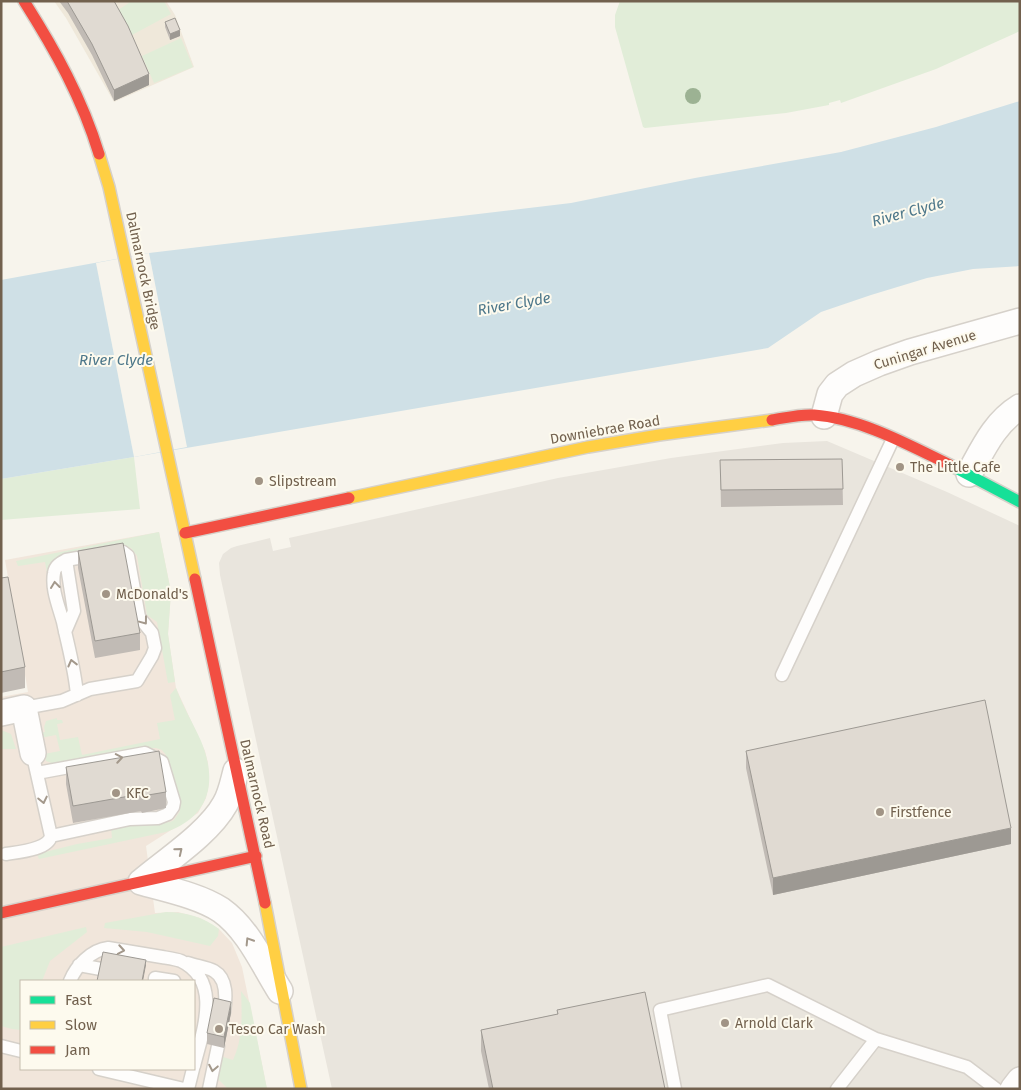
<svg xmlns="http://www.w3.org/2000/svg" width="1021" height="1090" font-family="'Fira Sans',sans-serif">
<style>
.residential{fill:#efe8da}
.commercial{fill:#f1e6db;fill-rule:evenodd}
.industrial{fill:#e9e5dd}
.green{fill:#e1edd8}
.water{fill:#cfe0e6}
.pier{fill:#f7f4ec}
.lines{fill:none;stroke-linecap:round;stroke-linejoin:round}
.lane-casing{stroke:#d6d1ca;stroke-width:15}
.street-casing{stroke:#d6d1ca;stroke-width:28}
.fast-casing{stroke:#d6d1ca;stroke-width:14}
.slow-casing{stroke:#d6d1ca;stroke-width:14}
.jam-casing{stroke:#d6d1ca;stroke-width:14}
.lane{stroke:#fefdfc;stroke-width:12}
.street{stroke:#fefdfc;stroke-width:25}
.fast{stroke:#16e098;stroke-width:11}
.slow{stroke:#ffcf43;stroke-width:11}
.jam{stroke:#f24e42;stroke-width:11}
.tree{fill:#9cb293}
.wall{fill:#c1bbb5}
.shaded-wall{fill:#9d9993}
.building{fill:#e0dad2;stroke:#9d9993}
.oneway{stroke:#a3988b}
.poi-dot{fill:#a19485;stroke:#fdfaee;stroke-width:2}
.labels{text-anchor:middle;dominant-baseline:central;stroke-width:4;stroke-linejoin:round;paint-order:stroke}
.street-label{font-size:14px;fill:#72614e;stroke:#fdfaee}
.poi-label{font-size:14px;fill:#72614e;stroke:#fdfaee;text-anchor:start}
.water-label{font-size:15px;font-style:italic;fill:#4d778a;stroke:#fdfaee}
</style>
<rect width="100%" height="100%" fill="#f7f4ec"/>
<path class="residential" d="M54,1H166L175,15L194,67L114,102L66,18Z"/>
<path class="commercial" d="M159,532L171,592L168,634L176,688L205,751L208,763L209,783L206,798L198,813L146,846L155,913L178,912L200,918L219,929L232,943L242,967L267,1089H1V697L28,692L5,560ZM21,981H194V1069H21Z"/>
<path class="industrial" d="M827,441L947,492L1020,526V1089H332L220,575L219,563L223,554L231,548L237,546L270,538L273,551L291,547L289,538L558,478L671,458L783,443Z"/>
<path class="green" d="M132,1H164L171,14L132,35L118,10Z
M620,1H1020V31L936,69L841,103L840,100L829,103V105L786,113L645,128L643,127L615,27V15Z
M181,38L193,67L154,83L142,56Z
M134,457L140,509L1,520V479Z
M159,532L171,592L168,634L175,682L168,683L157,622L147,615L137,556L131,548L122,546L56,560L47,573L45,562L18,566L16,561Z
M176,688C183,707 193,723 201,741C218,782 210,817 166,832L39,859L37,854L77,844L112,838L111,827L170,822L174,820L180,811V803L170,774L166,755L162,750L156,748H144L54,764L46,761L44,754L60,751L56,735L40,738L39,733L45,732L44,727L46,721L57,718V720H62L63,723L57,724L60,740L78,737L82,755L160,739L157,723L175,720L170,695Z
M1,730L11,734L16,749H1Z
M166,912C186,912 203,917 219,929L218,936L210,946L147,932L104,928L105,923Z
M86,927L87,932L50,961L42,981H21V1030L12,1029L1,1026V947Z
M241,991L250,1003L267,1089H228L217,1078L220,1056L233,1060C243,1039 242,1014 241,991Z"/>
<path class="water" d="M1020,101V266L973,269L927,278L871,295L821,312L768,348L134,457L1,479V280L149,253L571,203L695,178L841,152L936,127Z"/>
<path class="pier" d="M149,253L187,447L134,457L96,263Z"/>
<g class="lines">
<g class="lane-casing">
<path id="lane" d="M65,632L74,611L66,560
M782,675L893,439
M24,708L62,701L90,689L137,681L152,656L155,648L152,633L139,617L128,556L123,552L118,551L66,560C60,563 55,566 54,573C51,589 59,607 63,622C68,646 75,670 77,695
M37,773L145,753L162,762L174,802L173,807L168,814L158,818L130,819L51,836
M6,854C18,852 48,850 51,836L35,765
M188,963C196,966 207,967 214,971C228,979 226,999 224,1012
M79,965L101,969
M70,981C76,966 91,950 108,948C126,951 144,954 162,957C168,958 176,959 181,961C223,981 202,1033 194,1066
M155,981V978L174,981
M1,1046L21,1051
M99,1069L184,1089
M188,1089L193,1069
M209,1089L218,1046
M675,1089L660,1010L768,985L876,1039L967,1067L996,1089
M837,1089L876,1039"/>
</g>
<g class="street-casing">
<path id="street" d="M824,416L830,394L837,385L854,374L879,363L910,352L1020,321
M969,474C983,449 994,423 1020,407
M1,713L24,708L33,753
M141,882C166,889 200,896 221,910C248,929 263,964 280,991
M141,882C167,860 209,833 225,804C231,794 233,782 236,771
M1013,1089L1020,1080"/>
</g>
<g class="fast-casing">
<path id="fast" d="M950,465L1020,502"/>
</g>
<g class="slow-casing">
<path id="slow" d="M99,154L109,187L195,579
M349,498L588,447L659,435L772,420
M265,903L301,1089"/>
</g>
<g class="jam-casing">
<path id="jam" d="M24,1C55,50 82,98 99,154
M772,420C785,418 800,414 814,415C860,418 909,445 950,465
M185,533L349,498
M195,579L265,903
M1,913L256,856"/>
</g>
<use href="#lane" class="lane"/>
<use href="#street" class="street"/>
<use href="#fast" class="fast"/>
<use href="#slow" class="slow"/>
<use href="#jam" class="jam"/>
</g>
<circle class="tree" cx="693" cy="96" r="8"/>
<path class="wall" d="M59,1H114L149,85L114,101L92,55L68,13Z
M165,22L180,36L170,40L165,27Z
M842,459L843,505L721,507L720,460Z
M78,551L140,633V650L95,658L78,568Z
M1,578L25,667V688L1,693Z
M746,751L1011,844L773,895L746,768Z
M66,767L166,792V808L142,813L141,811L73,823L66,784Z
M557,1010L665,1089H489L481,1051V1030L557,1014Z
M231,1013L224,1048L207,1044V1033Z"/>
<path class="shaded-wall" d="M180,30V36L170,40V34Z
M149,74V85L114,101V90Z
M1011,828V844L773,895V878Z
M146,960V965L143,981H142Z
M231,1002V1013L224,1048V1037Z"/>
<path class="building" d="M67,1H114L128,26L149,74L114,90L92,44Z
M175,18L180,30L170,34L165,22Z
M842,459L843,489L721,490L720,460Z
M123,543L140,633L95,641L78,551Z
M8,577L25,667L1,672V578Z
M985,700L1011,828L773,878L746,751Z
M159,751L166,792L142,796L141,794L73,806L66,767Z
M103,952L146,960L142,981H97Z
M645,992L665,1089H493L481,1030L558,1014L557,1010Z
M214,998L231,1002L224,1037L207,1033Z"/>
<defs><path id="oneway-chevron" d="M-2-3.5L2.5 0L-2 3.5" fill="none" stroke-width="1.6" stroke-linecap="round" stroke-linejoin="round" transform="scale(1.25)"/></defs>
<g class="oneway">
<use href="#oneway-chevron" transform="translate(55 585) rotate(-97)"/>
<use href="#oneway-chevron" transform="translate(144 621) rotate(53)"/>
<use href="#oneway-chevron" transform="translate(72 663) rotate(-104)"/>
<use href="#oneway-chevron" transform="translate(119 758) rotate(-10)"/>
<use href="#oneway-chevron" transform="translate(43 800) rotate(78)"/>
<use href="#oneway-chevron" transform="translate(179 851) rotate(-39)"/>
<use href="#oneway-chevron" transform="translate(249 941) rotate(-122)"/>
<use href="#oneway-chevron" transform="translate(121 950) rotate(10)"/>
<use href="#oneway-chevron" transform="translate(213 1068) rotate(101)"/>
</g>
<g class="poi-dot">
<circle cx="900" cy="467" r="5"/>
<circle cx="259" cy="481" r="5"/>
<circle cx="106" cy="594" r="5"/>
<circle cx="116" cy="793" r="5"/>
<circle cx="880" cy="812" r="5"/>
<circle cx="725" cy="1023" r="5"/>
<circle cx="219" cy="1029" r="5"/>
</g>
<g class="labels">
<g class="street-label">
<text transform="translate(143 271) rotate(78)">Dalmarnock Bridge</text>
<text transform="translate(925 350) rotate(-17)">Cuningar Avenue</text>
<text transform="translate(605 430) rotate(-10)">Downiebrae Road</text>
<text transform="translate(257 794) rotate(77)">Dalmarnock Road</text>
</g>
<g class="poi-label">
<text x="910" y="467">The Little Cafe</text>
<text x="269" y="481">Slipstream</text>
<text x="116" y="594">McDonald's</text>
<text x="126" y="793">KFC</text>
<text x="890" y="812">Firstfence</text>
<text x="735" y="1023">Arnold Clark</text>
<text x="229" y="1029">Tesco Car Wash</text>
</g>
<g class="water-label">
<text transform="translate(908 212) rotate(-15)">River Clyde</text>
<text transform="translate(514 304) rotate(-10)">River Clyde</text>
<text x="116" y="360">River Clyde</text>
</g>
</g>
<rect width="1021" height="1090" fill="none" stroke="#72614e" stroke-width="5"/>
<rect x="20" y="980" width="175" height="90" fill="#fdfaee" stroke="#c5bdae"/>
<rect x="30" y="996" width="25" height="8" fill="#16e098" stroke="#c5bdae"/>
<text x="65" y="1005" font-size="15" fill="#72614e">Fast</text>
<rect x="30" y="1021" width="25" height="8" fill="#ffcf43" stroke="#c5bdae"/>
<text x="65" y="1030" font-size="15" fill="#72614e">Slow</text>
<rect x="30" y="1046" width="25" height="8" fill="#f24e42" stroke="#c5bdae"/>
<text x="65" y="1055" font-size="15" fill="#72614e">Jam</text>
</svg>
